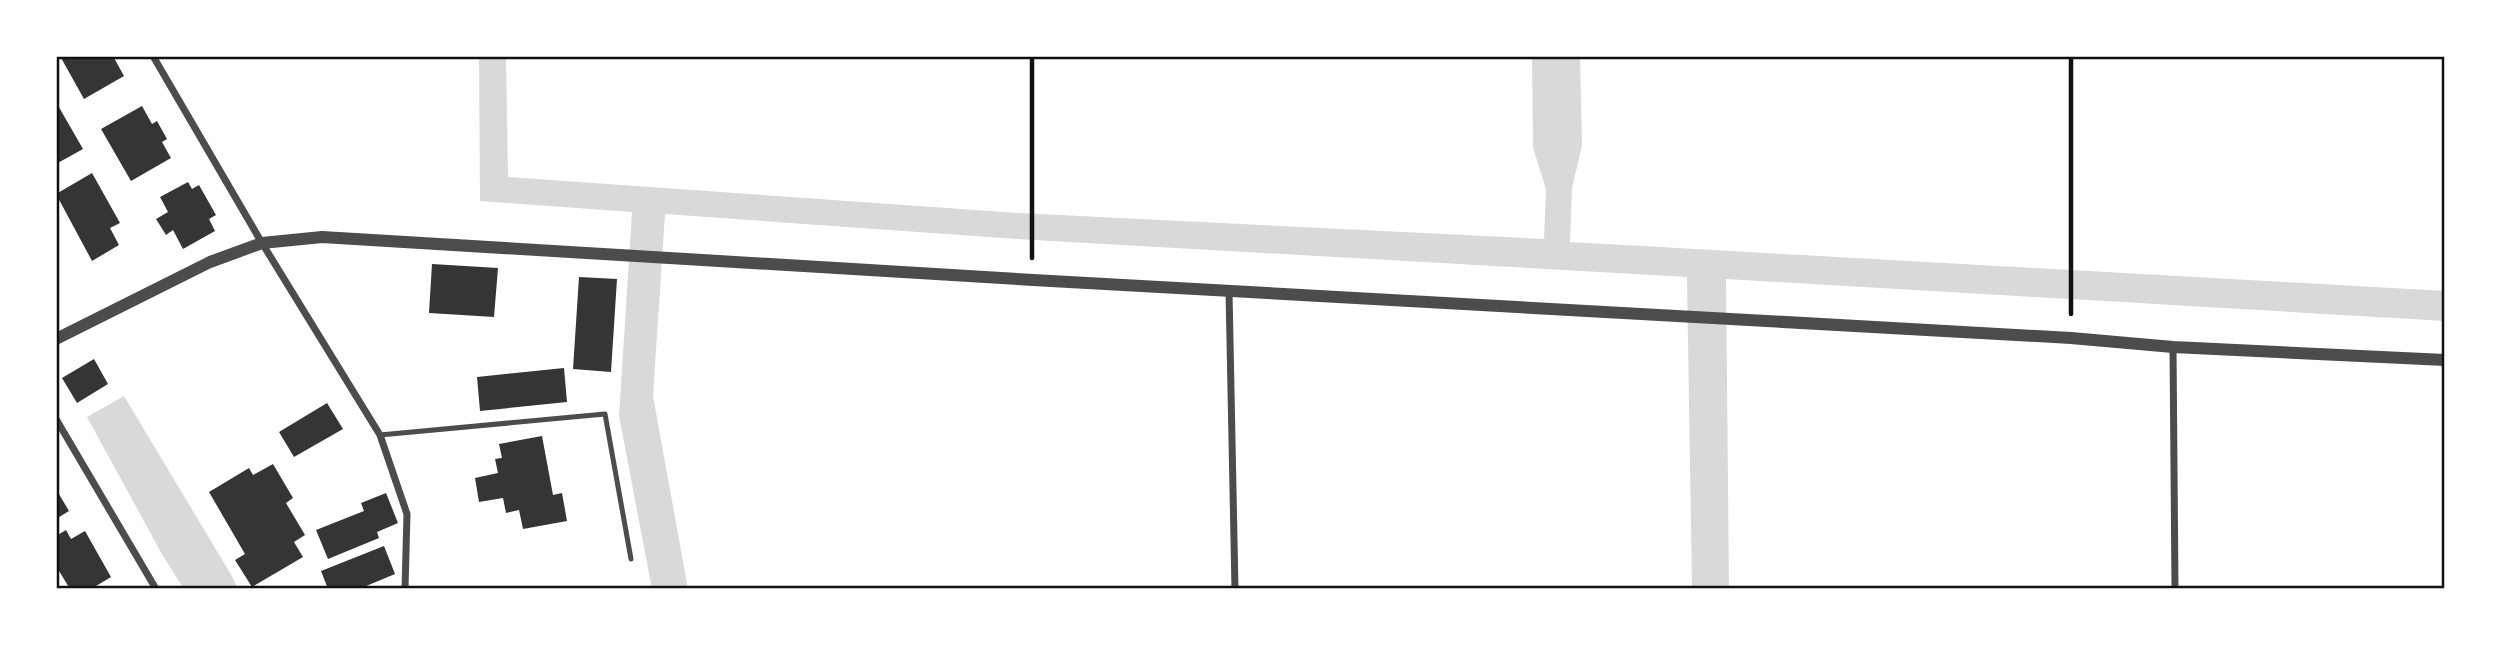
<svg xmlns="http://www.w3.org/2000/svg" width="2501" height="645" font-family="Mulish,sans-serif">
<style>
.water{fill:#d9d9d9}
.building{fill:#353535}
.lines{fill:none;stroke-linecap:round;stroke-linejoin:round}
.path{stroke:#111;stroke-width:4.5}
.service{stroke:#4c4c4c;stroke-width:5}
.minor{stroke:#4c4c4c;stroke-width:7}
.tertiary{stroke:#4c4c4c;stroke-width:12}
.neatline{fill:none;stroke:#111;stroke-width:2.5}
</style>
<rect width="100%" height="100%" fill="#fff"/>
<path class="water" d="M479,56H506L508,177L1019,213L1544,239L1546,189L1533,148L1532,56H1580L1582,146L1572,188L1570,242L2445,291V321L1726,279L1729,589H1692L1687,277L1017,239L665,214L653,396L688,589H652L619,416L632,212L480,201Z
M124,396L233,578L237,589H184L163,556L87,417Z"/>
<path class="building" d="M60,56H113L124,76L84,99Z
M56,102L83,149L56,164Z
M142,106L152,124L157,121L167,139L162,142L171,158L131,181L101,129Z
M92,173L120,223L110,228L119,245L92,261L56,194Z
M188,182L192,189L199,185L216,215L209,219L215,231L183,249L173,230L166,235L156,219L168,212L160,197Z
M432,264L498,268L494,317L429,313Z
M579,277L617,279L611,372L573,369Z
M94,359L108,384L77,403L62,378Z
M564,368L567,402L480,411L477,377Z
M327,403L343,429L294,457L279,432Z
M542,436L553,495L562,493L567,521L523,529L519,510L506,513L503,498L479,502L475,478L498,473L495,459L502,458L499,444Z
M273,464L293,498L286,503L305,535L294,542L303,557L252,587L235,560L245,554L209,492L249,468L253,475Z
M56,489L69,511L56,519Z
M386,493L398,523L377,532L379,538L328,559L316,530L364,511L361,503Z
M66,530L71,539L85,531L111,577L91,589H70L56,566V536Z
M384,546L395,574L359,589H328L321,571Z"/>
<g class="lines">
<path class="path" d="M1032,56V258
M2071,56V314"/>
<path class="service" d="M380,435L605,414L631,559"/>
<path class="minor" d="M153,56L262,243L380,435L407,514L405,589
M1229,291L1235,589
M2173,347L2175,589
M56,419L156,589"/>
<path class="tertiary" d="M56,339L210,262L262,243L322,237L1033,280L2071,338L2173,347L2445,360"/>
</g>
<rect width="2501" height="645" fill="none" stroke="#ffffff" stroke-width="116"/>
<rect x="58" y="58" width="2385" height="529" class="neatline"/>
</svg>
